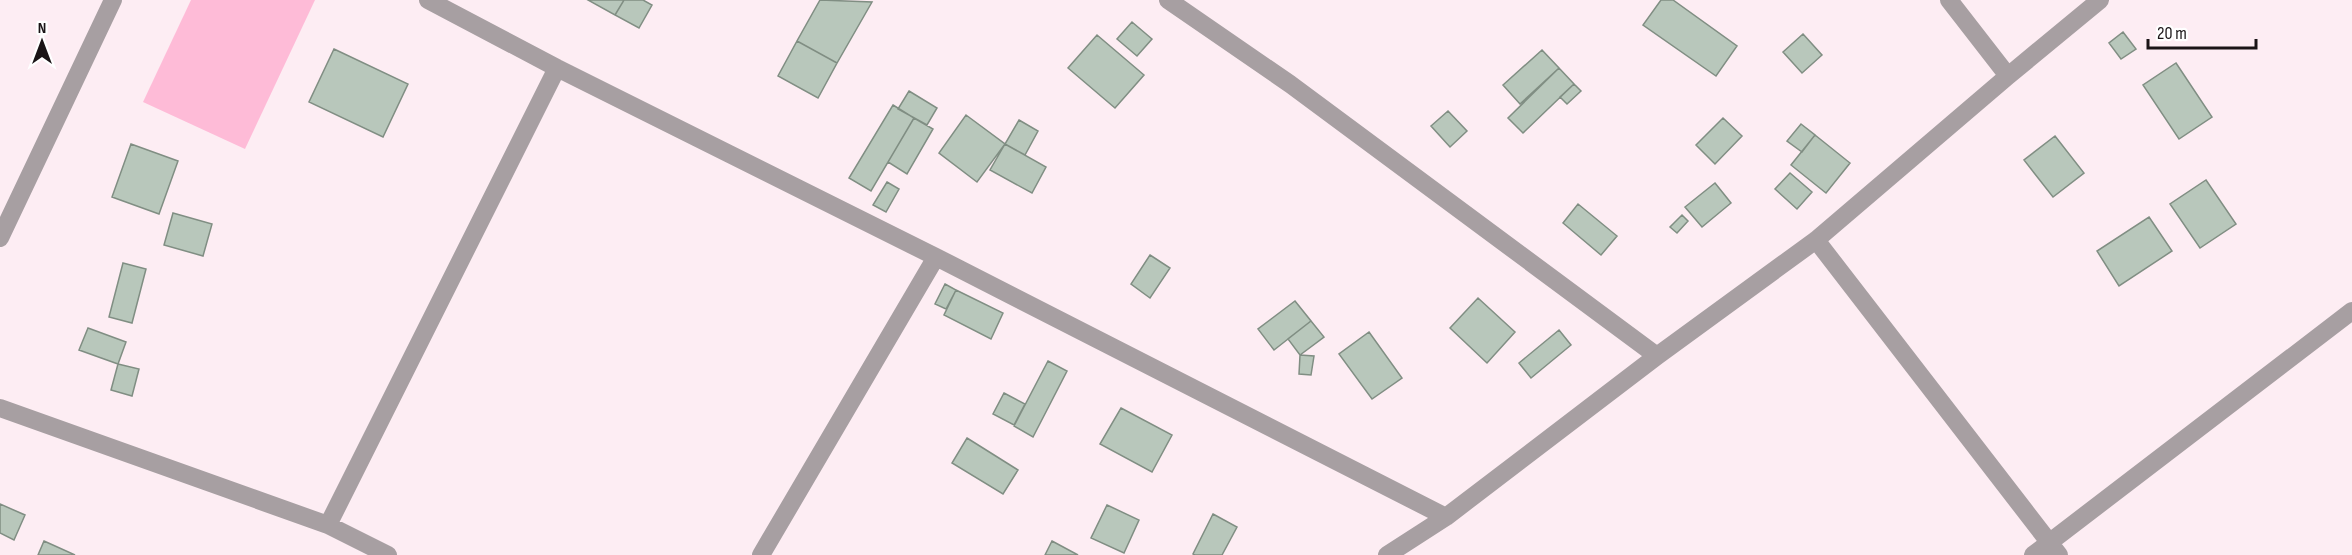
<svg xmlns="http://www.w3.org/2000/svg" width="2352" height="555" font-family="'Sofia Sans Condensed',sans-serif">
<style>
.green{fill:#febbd7}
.building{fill:#b8c7bb;stroke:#808e83;stroke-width:1.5}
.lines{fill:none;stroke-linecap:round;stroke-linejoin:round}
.minor{stroke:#a79fa2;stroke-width:18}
</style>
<rect width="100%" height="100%" fill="#fdedf3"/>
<path class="green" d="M191,0H315L245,149L143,102Z"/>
<path class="building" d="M588,0H624L615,15Z
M624,0H643L652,5L639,28L615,15Z
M820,0L872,2L837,63L797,41Z
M1661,0H1673L1737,46L1716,76L1643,25Z
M1132,22L1152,39L1137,56L1117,39Z
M2123,32L2136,49L2121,59L2109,43Z
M1803,34L1822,55L1802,73L1783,52Z
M1097,35L1144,75L1115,108L1068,68Z
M797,41L837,63L818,98L778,76Z
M334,49L408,84L383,137L309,102Z
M1542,50L1559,68L1520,104L1503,85Z
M2176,63L2212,117L2179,139L2143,85Z
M1559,68L1574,84L1523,133L1508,118Z
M1574,84L1581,91L1567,104L1560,97Z
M909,91L937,108L927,125L898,109Z
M893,105L914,118L871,191L849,178Z
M1448,111L1467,131L1450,147L1431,126Z
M966,115L1005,144L977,182L939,153Z
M914,118L933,129L907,174L888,162Z
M1723,118L1742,136L1715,164L1696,145Z
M1019,120L1038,131L1025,155L1005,144Z
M1801,124L1815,135L1802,152L1787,141Z
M1815,135L1850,163L1826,193L1791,165Z
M2055,136L2084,173L2053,197L2024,160Z
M131,144L178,161L159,214L112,197Z
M1005,144L1046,167L1032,193L990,170Z
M1790,173L1812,192L1797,209L1775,189Z
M2206,180L2236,224L2200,248L2170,204Z
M887,182L899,189L886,212L873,205Z
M1715,183L1731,203L1702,227L1685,207Z
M1578,204L1617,236L1601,255L1563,223Z
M173,213L212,224L203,256L164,245Z
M1682,215L1688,221L1677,233L1670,227Z
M2149,217L2172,251L2119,286L2097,251Z
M1150,255L1170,268L1150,298L1131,284Z
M123,263L146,269L132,323L109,317Z
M945,284L956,290L946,309L935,304Z
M956,290L1003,313L991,339L944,315Z
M1478,298L1515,332L1487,363L1450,328Z
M1295,301L1311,321L1274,350L1258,329Z
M1311,321L1324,337L1300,355L1288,339Z
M88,328L126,342L118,364L79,350Z
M1559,330L1571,345L1531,378L1519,363Z
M1369,332L1402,378L1372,399L1339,354Z
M1300,355L1314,356L1311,375L1299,374Z
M1048,361L1067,371L1033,437L1014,426Z
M118,364L139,369L132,396L111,390Z
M1004,393L1025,404L1014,425L993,414Z
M1121,408L1172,435L1152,472L1100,444Z
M967,438L1018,470L1003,494L952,463Z
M0,504L25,515L14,540L0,533Z
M1107,505L1139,520L1124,553L1091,538Z
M1213,514L1237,527L1222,555H1195L1193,554Z
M44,541L75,555H38Z
M1052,541L1078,555H1045Z"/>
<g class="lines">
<path class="minor" d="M428,0L557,68L936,257L1446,517
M1168,0L1290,84L1657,356
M1949,0L2008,76
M0,238L113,0
M1816,240L2059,555
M0,408L328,525L388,555
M328,525L557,68
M761,555L936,257
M1387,555L1446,517L1657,356L1816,240L2008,76L2100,0
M2033,555L2352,311"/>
</g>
<g transform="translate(42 42)" stroke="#ffffff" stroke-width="4.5" paint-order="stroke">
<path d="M0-4.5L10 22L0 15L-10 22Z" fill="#1a1416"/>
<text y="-9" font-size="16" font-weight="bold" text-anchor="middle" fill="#1a1416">N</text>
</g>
<path d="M2148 39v9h108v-9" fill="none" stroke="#1a1416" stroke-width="3"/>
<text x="2157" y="39" font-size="18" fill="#1a1416" stroke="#ffffff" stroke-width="4.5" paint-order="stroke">20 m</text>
</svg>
